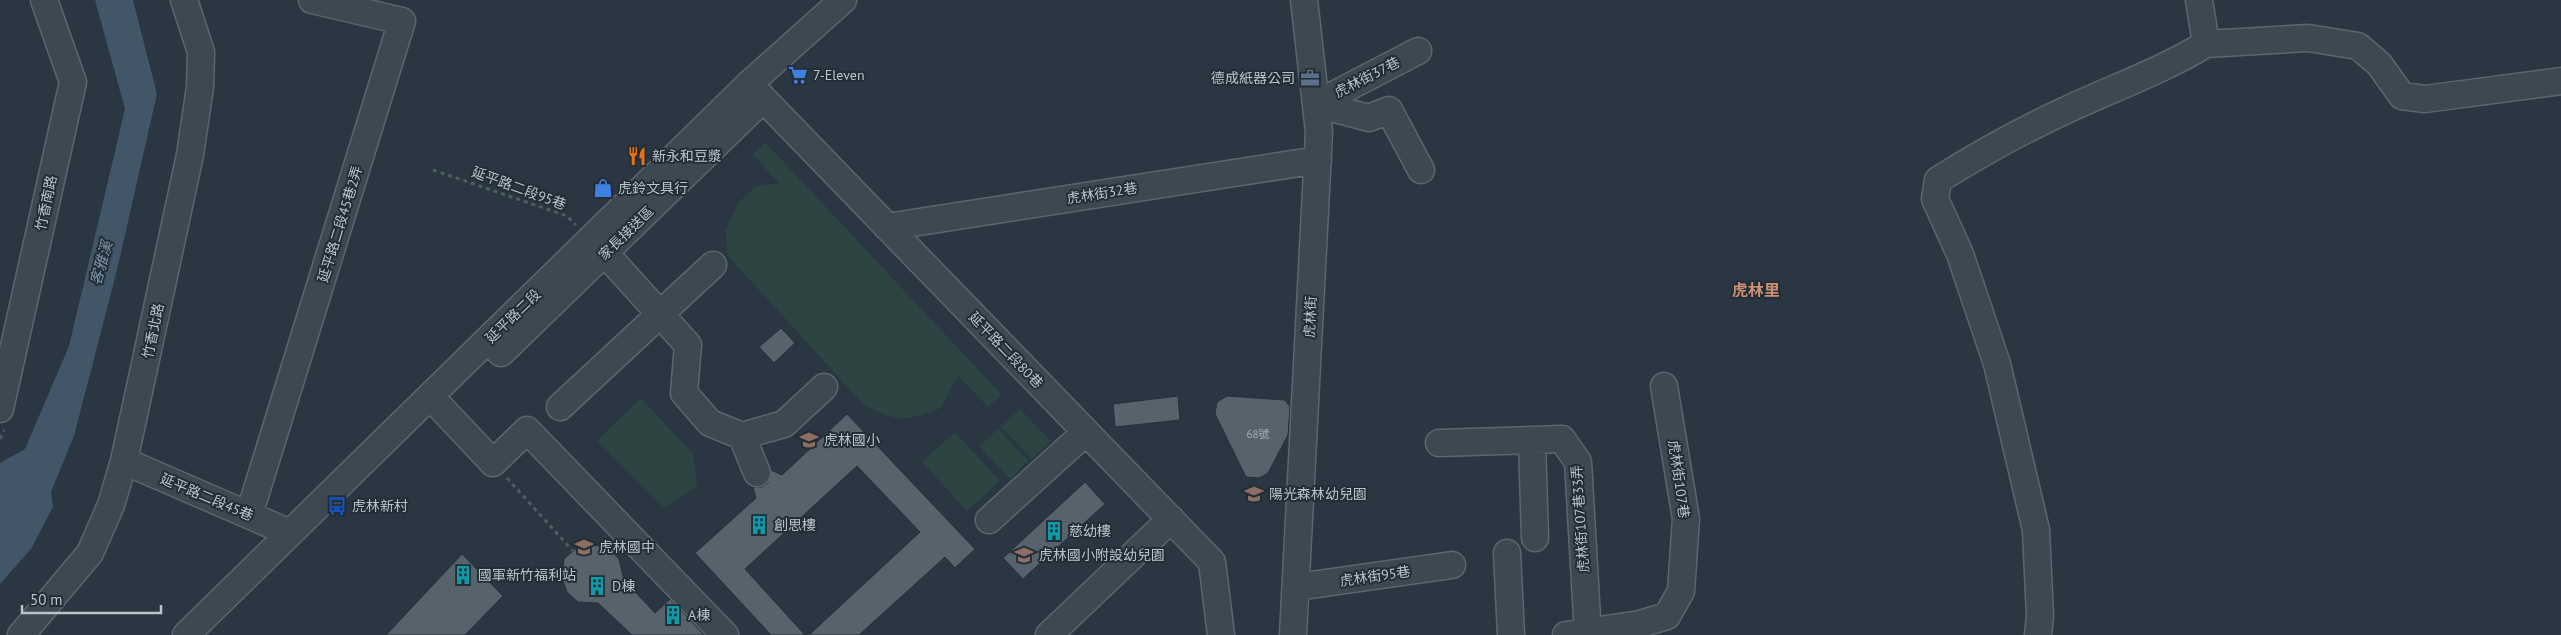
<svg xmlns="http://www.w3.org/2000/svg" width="2561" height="635" font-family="'PT Sans','Noto Sans TC',sans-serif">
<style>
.green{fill:#2d4443}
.water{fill:#425667}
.building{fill:#56636d;stroke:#252f38}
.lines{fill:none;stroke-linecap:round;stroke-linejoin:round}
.minor-casing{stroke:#5c666e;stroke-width:29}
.path{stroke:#4c5f60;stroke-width:3;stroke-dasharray:4 4;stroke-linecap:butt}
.minor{stroke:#3e4851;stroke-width:26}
.labels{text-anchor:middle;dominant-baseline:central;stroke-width:4;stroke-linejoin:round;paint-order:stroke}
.number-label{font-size:11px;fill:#a2abb4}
.poi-label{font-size:14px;fill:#bbc3cb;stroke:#232d36;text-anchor:start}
.street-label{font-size:14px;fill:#bbc3cb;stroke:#232d36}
.water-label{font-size:15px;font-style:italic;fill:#7f96aa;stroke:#232d36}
.quarter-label{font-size:16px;font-weight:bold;fill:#cc9175;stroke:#232d36}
</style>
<rect width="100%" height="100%" fill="#2a3641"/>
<path class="green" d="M765,142L1002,395L988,407L958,376L941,408C905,422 897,423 863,404L727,255L726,230L738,203L756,186L779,183L753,155Z
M641,398L693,454L697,486L665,508L597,441Z
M1020,409L1051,441L1032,459L1001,427Z
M998,429L1028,461L1010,479L979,446Z
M955,432L1000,481L967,511L922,462Z"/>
<path class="water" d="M95,0H133L157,94L117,270L74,436L51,492L53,507L31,549L0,584V463L25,449L69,346L125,109Z"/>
<path class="building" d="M781,328L795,343L774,363L759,347Z
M1178,396L1180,420L1115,427L1113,404Z
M1227,396L1285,400L1290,407L1288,435L1268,473L1259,478L1246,477L1215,414L1217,402Z
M847,414L975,549L955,568L945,557L859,635H809L920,532L857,466L745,569L805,635H771L695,553L756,498L753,487H762L768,483L771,470L782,475Z
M1085,482L1105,504L1023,579L1003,558Z
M580,545L606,546L619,559L624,580L655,613L670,599L704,635H632L598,603L578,602L567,592L562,578L564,559Z
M462,554L503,596L465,635H386Z"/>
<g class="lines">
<g class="minor-casing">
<path id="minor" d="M2206,44L2308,38L2358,46L2379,64L2402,96L2425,99L2561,81
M749,84L1212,562L1221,635
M1316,104L1369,118L1389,110L1421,170
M1316,104L1418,51
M887,227L1318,160
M593,240L688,345L684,393L710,423L742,436L757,473
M499,351L501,353L763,99
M430,396L493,463L527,430L725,635
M560,407L713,265
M0,409L73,82L44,0
M742,436L784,424L824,387
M1532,442L1535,538
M1439,443L1562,439L1578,462L1588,635
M124,461L290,533
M249,515L402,21L312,0
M989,520L1086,432
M1507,553L1511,635
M1297,587L1452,565
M21,635L90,553L111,505L124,461L190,155L200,87L201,52L184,0
M186,635L749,84L843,0
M1049,635L1171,519
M1293,635L1319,132L1304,0
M1566,635L1640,624L1667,616L1681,591L1686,519L1664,386
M2038,635L2040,616L2036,530L1997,364L1960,254L1935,199L1938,180C1978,155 2019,132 2062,112C2110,89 2160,72 2206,44L2199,0"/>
</g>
<path class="path" d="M433,170L567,216L576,225
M0,439L4,430
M507,478L573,551"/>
<use href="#minor" class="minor"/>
</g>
<defs>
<g id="supermarket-bare" transform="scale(1.5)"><path d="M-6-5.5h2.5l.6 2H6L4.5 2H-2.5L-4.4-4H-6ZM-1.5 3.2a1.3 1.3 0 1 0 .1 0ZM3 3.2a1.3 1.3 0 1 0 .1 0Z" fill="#3f7fe0" stroke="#232d36" stroke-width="2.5" paint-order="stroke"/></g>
<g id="office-bare" transform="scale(1.5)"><path d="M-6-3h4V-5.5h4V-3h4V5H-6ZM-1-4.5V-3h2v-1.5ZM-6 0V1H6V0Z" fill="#5c6f8a" stroke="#232d36" stroke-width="2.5" paint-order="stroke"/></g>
<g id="restaurant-bare" transform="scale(1.5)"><path d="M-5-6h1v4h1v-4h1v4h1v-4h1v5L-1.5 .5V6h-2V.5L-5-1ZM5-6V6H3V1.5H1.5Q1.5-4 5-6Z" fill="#e8710a" stroke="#232d36" stroke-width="2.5" paint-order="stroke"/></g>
<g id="shop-bare" transform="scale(1.5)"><path d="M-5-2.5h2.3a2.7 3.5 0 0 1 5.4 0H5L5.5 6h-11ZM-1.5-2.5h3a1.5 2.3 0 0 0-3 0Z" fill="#3f7fe0" stroke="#232d36" stroke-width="2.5" paint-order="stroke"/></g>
<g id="school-bare" transform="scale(1.5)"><path d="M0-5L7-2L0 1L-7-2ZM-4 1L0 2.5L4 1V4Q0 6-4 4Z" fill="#8d6e63" stroke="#232d36" stroke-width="2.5" paint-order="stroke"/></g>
<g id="bus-bare" transform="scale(1.5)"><path d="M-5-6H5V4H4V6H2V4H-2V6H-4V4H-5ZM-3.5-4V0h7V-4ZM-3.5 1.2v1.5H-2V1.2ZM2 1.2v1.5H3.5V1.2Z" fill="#1a4fb4" stroke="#232d36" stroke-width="2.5" paint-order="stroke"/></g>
<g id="building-bare" transform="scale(1.5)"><path d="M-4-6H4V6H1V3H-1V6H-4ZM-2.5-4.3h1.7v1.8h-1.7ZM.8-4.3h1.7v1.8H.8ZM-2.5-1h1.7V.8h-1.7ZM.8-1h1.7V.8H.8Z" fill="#0f9aa8" stroke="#232d36" stroke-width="2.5" paint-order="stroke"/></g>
</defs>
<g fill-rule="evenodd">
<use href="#supermarket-bare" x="798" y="75"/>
<use href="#office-bare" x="1310" y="78"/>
<use href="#restaurant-bare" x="637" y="156"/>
<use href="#shop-bare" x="603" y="188"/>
<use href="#school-bare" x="809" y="440"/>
<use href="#school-bare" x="1254" y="494"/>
<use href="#bus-bare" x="337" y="506"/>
<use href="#building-bare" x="759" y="525"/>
<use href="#building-bare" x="1054" y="531"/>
<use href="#school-bare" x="584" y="547"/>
<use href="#school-bare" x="1024" y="555"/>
<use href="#building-bare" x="463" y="575"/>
<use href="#building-bare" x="597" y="586"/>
<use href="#building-bare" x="673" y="615"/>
</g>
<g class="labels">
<g class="number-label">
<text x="1258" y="434">68號</text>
</g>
<g class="poi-label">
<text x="813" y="75">7-Eleven</text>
<text x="1295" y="78" text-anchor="end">德成紙器公司</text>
<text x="652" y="156">新永和豆漿</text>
<text x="618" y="188">虎鈴文具行</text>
<text x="824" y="440">虎林國小</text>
<text x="1269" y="494">陽光森林幼兒園</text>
<text x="352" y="506">虎林新村</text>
<text x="774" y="525">創思樓</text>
<text x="1069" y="531">慈幼樓</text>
<text x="599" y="547">虎林國中</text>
<text x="1039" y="555">虎林國小附設幼兒園</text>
<text x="478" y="575">國軍新竹福利站</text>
<text x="612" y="586">D棟</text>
<text x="688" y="615">A棟</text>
</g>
<g class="street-label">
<text transform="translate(1367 77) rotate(-27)">虎林街37巷</text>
<text transform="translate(519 188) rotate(20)">延平路二段95巷</text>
<text transform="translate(1102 193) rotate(-9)">虎林街32巷</text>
<text transform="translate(46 203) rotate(-78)">竹香南路</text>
<text transform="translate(340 224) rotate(-73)">延平路二段45巷2弄</text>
<text transform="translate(626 233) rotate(-44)">家長接送區</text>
<text transform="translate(513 316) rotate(-44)">延平路二段</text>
<text transform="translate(1310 317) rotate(-87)">虎林街</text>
<text transform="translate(153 331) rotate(-78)">竹香北路</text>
<text transform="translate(1006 350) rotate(46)">延平路二段80巷</text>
<text transform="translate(1679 479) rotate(82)">虎林街107巷</text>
<text transform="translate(207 497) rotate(23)">延平路二段45巷</text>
<text transform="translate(1580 519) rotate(-94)">虎林街107巷33弄</text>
<text transform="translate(1375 576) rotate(-8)">虎林街95巷</text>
</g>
<g class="water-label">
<text transform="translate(101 263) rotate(-74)">客雅溪</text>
</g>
<g class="quarter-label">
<text x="1756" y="290">虎林里</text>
</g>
</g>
<path d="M22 605v8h139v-8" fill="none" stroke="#bbc3cb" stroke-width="2.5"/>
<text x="30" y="605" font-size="15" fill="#bbc3cb" stroke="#232d36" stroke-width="4" paint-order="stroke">50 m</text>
</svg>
